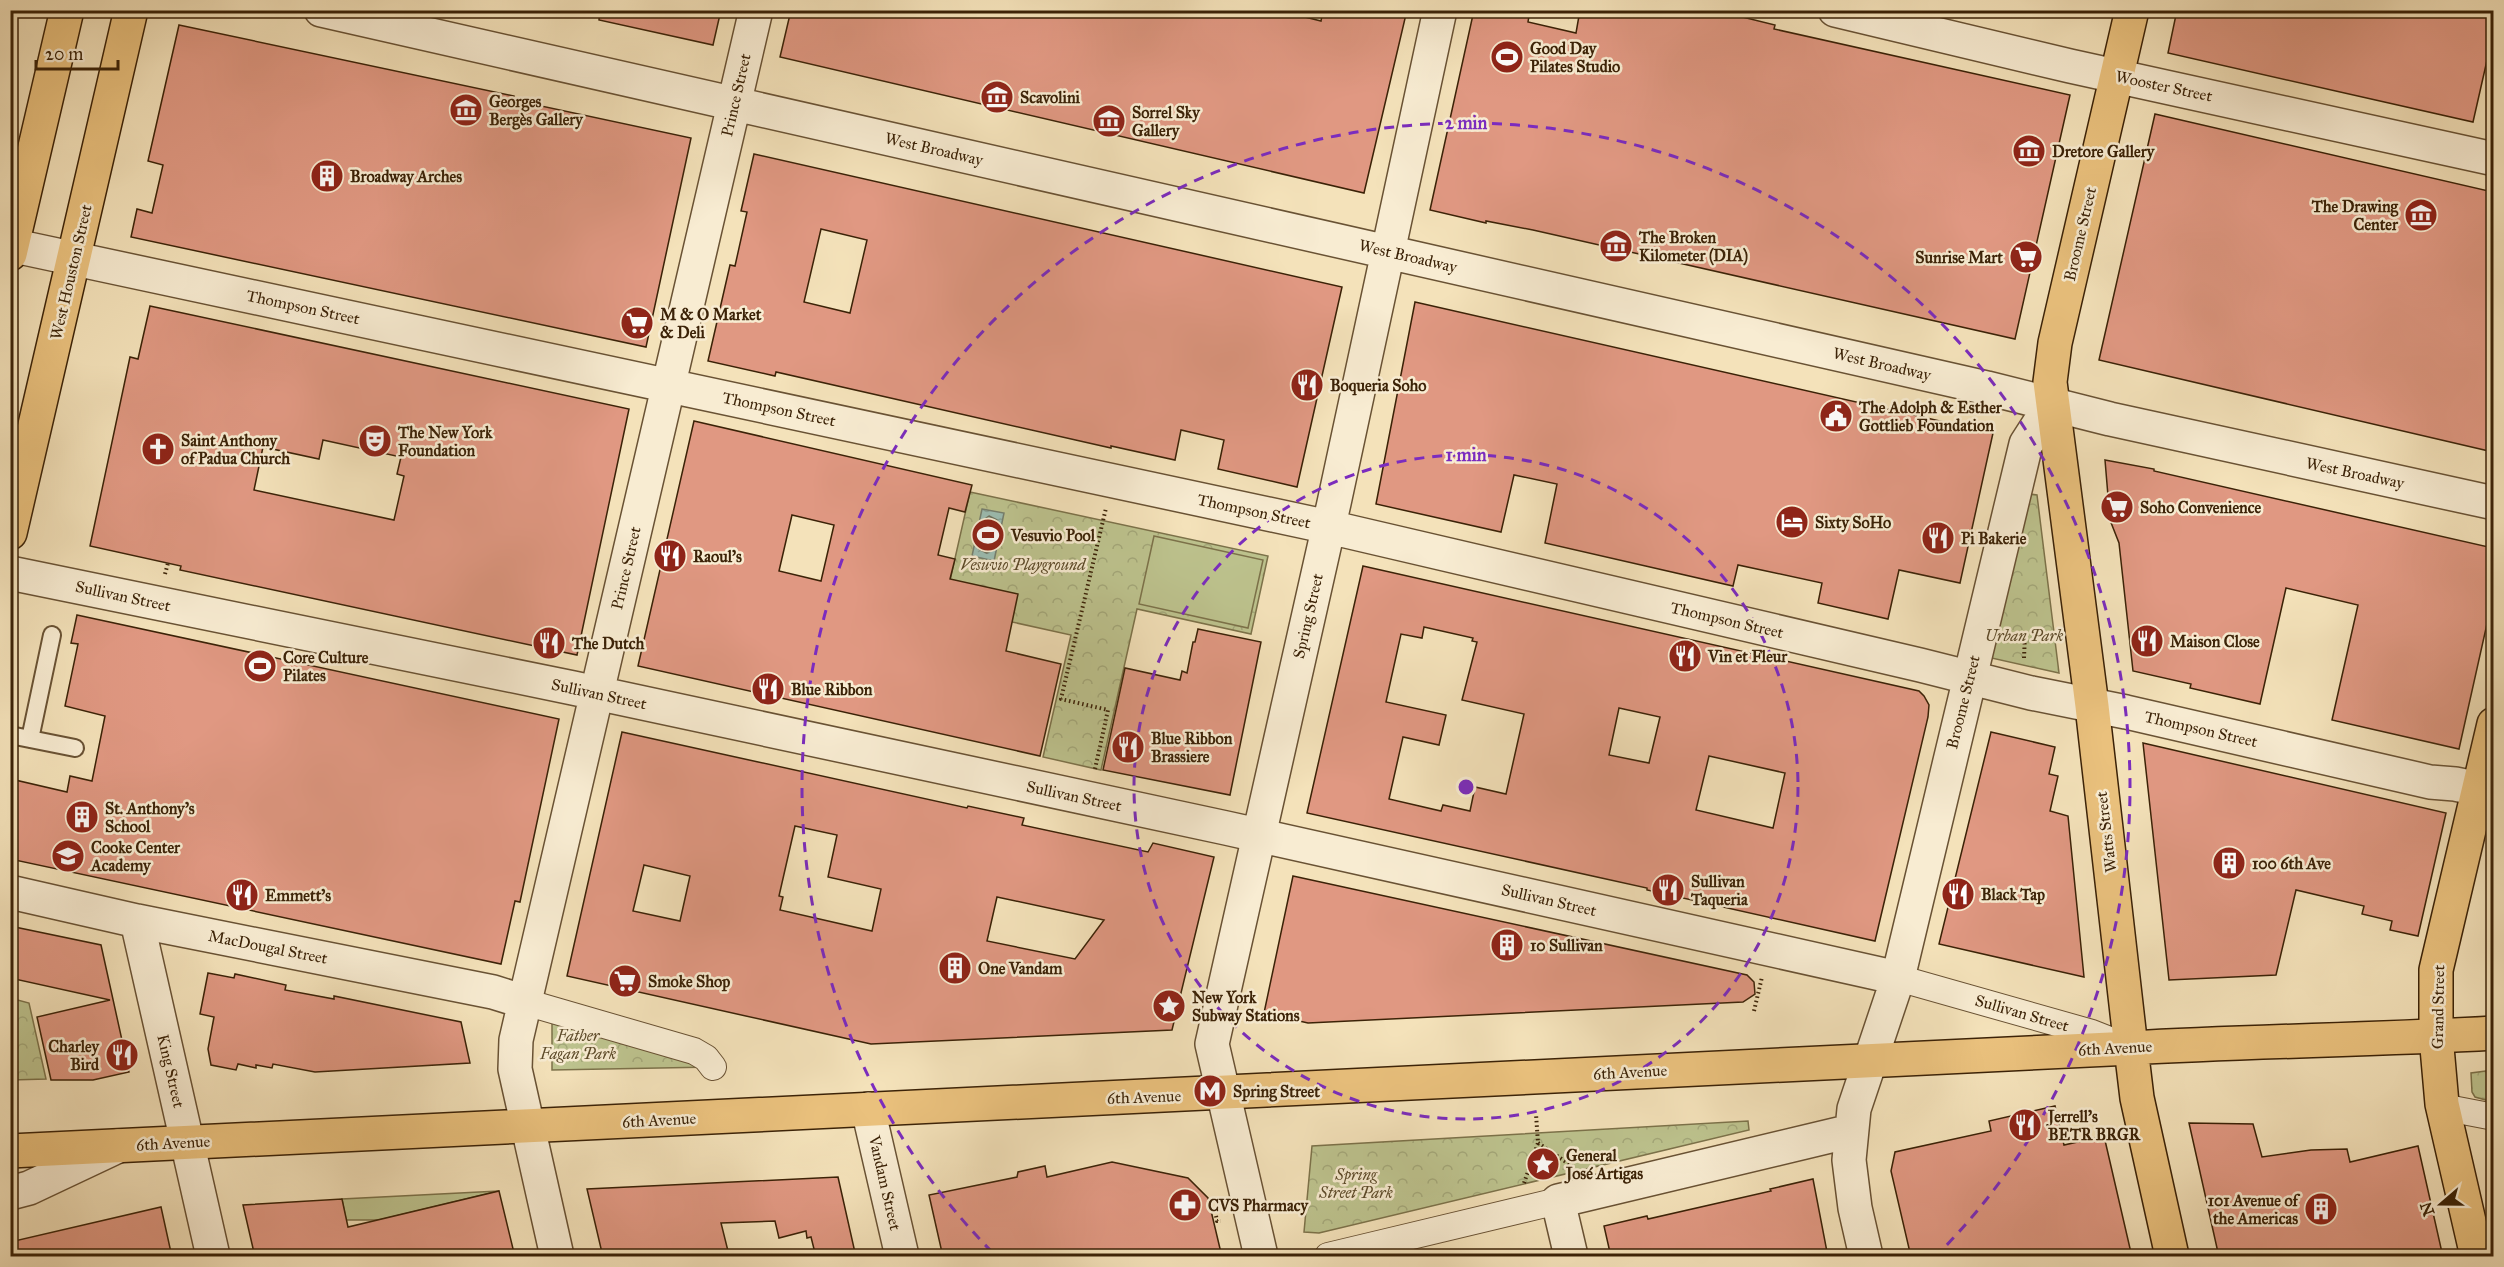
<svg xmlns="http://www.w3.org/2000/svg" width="2504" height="1267" font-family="'IM FELL Great Primer',serif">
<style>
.park{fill:url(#park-crowns);stroke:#7c724a;stroke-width:1.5}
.garden{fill:#bdc38e;stroke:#7c724a;stroke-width:1.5}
.water{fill:url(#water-ripples);stroke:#757f6e;stroke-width:1.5}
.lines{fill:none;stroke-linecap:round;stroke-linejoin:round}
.shore{stroke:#6c705c;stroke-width:1.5}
.building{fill:#e09882;stroke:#3b2207;stroke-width:1.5;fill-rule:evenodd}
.service-casing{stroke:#695234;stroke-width:20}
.pedestrian-casing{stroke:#695234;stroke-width:28}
.minor-casing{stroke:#695234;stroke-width:36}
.primary-casing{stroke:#3b2207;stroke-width:36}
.trunk-casing{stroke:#3b2207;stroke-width:36}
.path{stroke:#3b2207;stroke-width:4;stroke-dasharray:1.5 3;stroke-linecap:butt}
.service{stroke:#f8ecd2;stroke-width:16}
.pedestrian{stroke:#f8ecd2;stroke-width:26}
.minor{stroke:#f8ecd2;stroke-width:33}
.primary{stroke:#eac17d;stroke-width:33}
.trunk{stroke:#eac17d;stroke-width:33}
.ring{fill:none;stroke:#7b2cbf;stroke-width:3;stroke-dasharray:10 8}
.labels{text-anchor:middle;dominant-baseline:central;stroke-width:5;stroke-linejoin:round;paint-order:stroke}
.poi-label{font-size:16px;font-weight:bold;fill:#3b2207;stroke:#f8ecd2;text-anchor:start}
.street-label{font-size:16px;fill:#3b2207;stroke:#f8ecd2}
.park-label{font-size:16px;font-style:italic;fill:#5c4a29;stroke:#f8ecd2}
.centre{fill:#7b2cbf;stroke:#f8ecd2;stroke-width:3}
.ring-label{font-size:18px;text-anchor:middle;font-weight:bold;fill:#7b2cbf;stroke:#f8ecd2;stroke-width:5;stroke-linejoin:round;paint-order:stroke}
</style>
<defs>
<pattern id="park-crowns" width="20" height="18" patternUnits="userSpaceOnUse" patternTransform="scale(1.5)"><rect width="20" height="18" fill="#bdc38e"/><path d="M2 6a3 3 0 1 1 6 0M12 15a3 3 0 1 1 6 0" fill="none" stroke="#a3a779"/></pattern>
<pattern id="water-ripples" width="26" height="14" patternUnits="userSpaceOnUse" patternTransform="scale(1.5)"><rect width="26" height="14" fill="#9cbdb2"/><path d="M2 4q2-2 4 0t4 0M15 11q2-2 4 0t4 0" fill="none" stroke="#87a298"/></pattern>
</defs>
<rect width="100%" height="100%" fill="#f4e2ba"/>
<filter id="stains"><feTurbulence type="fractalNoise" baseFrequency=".00333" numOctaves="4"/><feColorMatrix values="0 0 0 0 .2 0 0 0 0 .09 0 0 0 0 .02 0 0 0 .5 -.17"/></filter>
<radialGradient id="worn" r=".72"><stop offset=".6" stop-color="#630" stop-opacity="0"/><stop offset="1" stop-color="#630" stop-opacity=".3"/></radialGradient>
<path class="park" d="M970,492L1268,556L1251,634L1137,609L1101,770L1043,757L1071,635L944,607Z
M2029,494L2037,495L2059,673L1987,657Z
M10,998L29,1003L46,1079L11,1080Z
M552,1010L713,1067L552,1070Z
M2493,1070V1102L2475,1097L2472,1092L2471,1073Z
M1748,1121L1749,1130L1319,1233L1304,1232L1312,1146Z"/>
<path class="garden" d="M1154,536L1263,560L1248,628L1139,604Z
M499,1191L379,1220H346L342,1199Z"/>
<path class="water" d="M982,509L1004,513L994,561L972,556Z"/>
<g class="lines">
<path class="shore" d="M989,516L997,520L990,551L987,553L979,549L986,518Z"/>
</g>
<path class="building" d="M600,10H721L713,45L599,20Z
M791,10H1277L1321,21L1323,10H1407L1364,193L780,57Z
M1474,10H1530L1528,22L1576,33L1580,10H1714L1775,25L1774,29L2070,95L2015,339L1533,230L1486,221V223L1430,210Z
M2177,10H2493V34L2473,122L2168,53Z
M179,25L514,96L513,100L691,138L646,347L131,237L137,209L152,213L163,165L148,161Z
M2155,114L2493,192V452L2099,360Z
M754,154L1342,287L1297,487L1218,469L1224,440L1181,430L1175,460L1111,446V448L776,372L775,376L708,361L730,265L735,266L747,212L741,211ZM821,229L867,240L850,313L804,302Z
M1415,302L1993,433L1960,583L1899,570L1888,619L1818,603L1822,583L1738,565L1733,586L1545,543L1557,484L1514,475L1501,532L1376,504Z
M150,306L629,409L577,655L180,570L181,566L90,546L130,357L138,359ZM323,440L401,457L397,474L404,476L394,520L254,490L263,447L319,459Z
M694,421L972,485L965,512L949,508L938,555L955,559L950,579L1018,594L1006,651L1061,664L1040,756L638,666ZM792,515L834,525L821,581L779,571Z
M2105,460L2154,469V471L2493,548V597L2459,749L2332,720L2358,605L2286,588L2260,704L2190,688L2191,684L2133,671L2119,543L2110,520Z
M1363,566L1919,691L1924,696L1929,705L1928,717L1875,941L1647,890V888L1307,813ZM1424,627L1473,638L1472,641L1477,642L1462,700L1524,714L1506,794L1475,787L1470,811L1443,805L1441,811L1389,799L1403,737L1439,745L1446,715L1386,702L1401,634L1422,638ZM1619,708L1660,717L1649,763L1609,755ZM1709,756L1785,773L1773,828L1696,810Z
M77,615L559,719L520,902L515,901L501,964L10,859V800L15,780L67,792L70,776L92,781L105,716L65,706L78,644L71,643Z
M1198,629L1261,642L1230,795L1103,770L1125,668L1180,680L1182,671L1187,673L1193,642H1195Z
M622,732L967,808L968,806L1024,818L1022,825L1148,852L1153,843L1214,857L1172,1030L871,1044L567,976ZM795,826L837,835L828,877L881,889L872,931L780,910L783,897L779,896ZM644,865L690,876L680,921L633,911ZM997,897L1104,920L1075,959L987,941Z
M1991,732L2055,747L2049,774L2058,776L2050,811L2068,816L2084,977L1939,944Z
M2143,743L2446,813L2418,936L2390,930L2392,921L2362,914L2364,906L2296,890L2276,975L2169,980Z
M1293,876L1747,975L1754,982L1755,994L1743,1002L1308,1023L1264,1013Z
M10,926L101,945L129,1072L93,1080H51L37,1017L110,1000L10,978Z
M208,973L234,978L235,974L286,985L285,990L334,999V996L461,1022L470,1063L315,1072L273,1064L272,1068L256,1065V1068L238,1064L236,1070L211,1065L208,1049L214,1017L200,1014Z
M2055,1106L2064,1145L2104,1136L2132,1257H1911L1891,1171L1895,1152L1991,1131L1989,1121Z
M2189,1123L2253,1124L2262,1157L2311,1150L2347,1149L2350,1162L2418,1146L2443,1257H2219Z
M1112,1162L1188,1178L1208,1198L1222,1257H943L929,1195L1017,1177L1018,1172L1045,1166L1047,1177Z
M838,1177L856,1257H816L811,1237L807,1238L806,1231L779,1238L775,1221L721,1223L728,1251L704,1257H603L587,1189Z
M1813,1179L1828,1257H1611L1604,1226L1647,1216L1648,1219L1771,1191L1770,1189Z
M499,1191L515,1257H435L434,1251L413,1257H255L243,1205L342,1199L348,1227Z
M161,1207L172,1257H122L121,1251L97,1257H10V1242Z"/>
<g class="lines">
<g class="service-casing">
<path id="service" d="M10,735L75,748
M30,739L52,635"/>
</g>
<g class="pedestrian-casing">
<path id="pedestrian" d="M1898,978L2092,1033L2125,1046
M525,1002L694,1051L706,1058L713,1067
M2442,1107L2494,1117
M1328,1256L1558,1201"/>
</g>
<g class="minor-casing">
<path id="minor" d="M321,10L1987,388L2110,419L2494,503
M1835,10L2070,66L2494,159
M10,245L1329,527L1920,665L2031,693L2126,712L2430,782L2455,784L2494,792
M10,573L573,688L1226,828L1898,978
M10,892L137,921L493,992L525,1002
M137,921L213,1256
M868,1109L902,1256
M10,1193L29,1188L118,1146
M557,1256L515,1069L516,1040L756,10
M1261,1256L1212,1044L1334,503L1440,10
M1571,1256L1558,1201L1851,1131
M1866,1256L1855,1208L1849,1160L1854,1109L1898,978L2026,444L2051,405"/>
</g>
<g class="primary-casing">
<path id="primary" d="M10,254L67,10
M10,533L131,10
M10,1151L2131,1048L2092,706L2050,382L2055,343L2132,10
M2477,1256L2442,1104L2436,1036V970L2494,724"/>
</g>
<g class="trunk-casing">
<path id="trunk" d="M2172,1256L2137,1098L2131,1048C2252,1041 2373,1040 2494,1033"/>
</g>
<path class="path" d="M165,574L168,563
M2024,658L2025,634
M1095,769L1108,710L1061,699L1106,508
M1178,1007L1182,1009
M1754,1011L1762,977
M1538,1143L1572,1166
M1524,1183L1538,1143L1536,1114
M1216,1216L1217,1221H1221"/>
<use href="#service" class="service"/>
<use href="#pedestrian" class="pedestrian"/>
<use href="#minor" class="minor"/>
<use href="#primary" class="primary"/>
<use href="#trunk" class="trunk"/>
</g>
<g class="ring">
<circle cx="1466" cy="787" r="332"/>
<path d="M992 1252A664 664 0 1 1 1940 1252"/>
</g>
<defs>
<g id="stadium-disc" transform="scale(1.725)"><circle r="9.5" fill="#8f2418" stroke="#f8ecd2"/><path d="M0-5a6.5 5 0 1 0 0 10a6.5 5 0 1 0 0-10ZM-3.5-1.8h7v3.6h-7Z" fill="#fff"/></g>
<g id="museum-disc" transform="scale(1.725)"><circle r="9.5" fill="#8f2418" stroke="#f8ecd2"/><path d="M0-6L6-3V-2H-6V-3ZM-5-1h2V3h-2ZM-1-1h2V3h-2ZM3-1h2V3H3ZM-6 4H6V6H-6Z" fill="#fff"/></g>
<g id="building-disc" transform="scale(1.725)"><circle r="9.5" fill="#8f2418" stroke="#f8ecd2"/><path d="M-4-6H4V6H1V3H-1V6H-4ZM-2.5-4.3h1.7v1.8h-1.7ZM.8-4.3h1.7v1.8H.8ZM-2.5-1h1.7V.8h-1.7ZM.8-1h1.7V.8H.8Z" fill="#fff"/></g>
<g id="supermarket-disc" transform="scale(1.725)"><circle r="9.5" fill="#8f2418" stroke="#f8ecd2"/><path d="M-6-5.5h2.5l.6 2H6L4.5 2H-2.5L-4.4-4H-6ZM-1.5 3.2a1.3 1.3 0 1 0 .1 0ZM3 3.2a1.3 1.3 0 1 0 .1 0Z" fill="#fff"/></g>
<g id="restaurant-disc" transform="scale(1.725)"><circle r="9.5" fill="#8f2418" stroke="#f8ecd2"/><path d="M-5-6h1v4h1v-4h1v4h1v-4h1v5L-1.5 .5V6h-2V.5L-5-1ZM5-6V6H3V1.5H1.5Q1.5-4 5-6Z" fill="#fff"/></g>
<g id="civic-disc" transform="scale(1.725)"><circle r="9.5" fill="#8f2418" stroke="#f8ecd2"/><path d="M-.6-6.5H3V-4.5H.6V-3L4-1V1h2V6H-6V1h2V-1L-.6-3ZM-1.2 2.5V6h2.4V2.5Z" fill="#fff"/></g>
<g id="theatre-disc" transform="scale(1.725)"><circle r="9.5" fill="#8f2418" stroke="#f8ecd2"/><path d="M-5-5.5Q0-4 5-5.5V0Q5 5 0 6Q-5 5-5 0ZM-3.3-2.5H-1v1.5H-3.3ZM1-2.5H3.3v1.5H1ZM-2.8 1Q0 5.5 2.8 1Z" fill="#fff"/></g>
<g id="church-disc" transform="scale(1.725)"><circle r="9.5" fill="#8f2418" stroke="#f8ecd2"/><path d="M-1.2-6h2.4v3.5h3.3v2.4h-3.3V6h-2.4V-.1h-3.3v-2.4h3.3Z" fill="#fff"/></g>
<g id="hotel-disc" transform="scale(1.725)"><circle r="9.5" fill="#8f2418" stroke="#f8ecd2"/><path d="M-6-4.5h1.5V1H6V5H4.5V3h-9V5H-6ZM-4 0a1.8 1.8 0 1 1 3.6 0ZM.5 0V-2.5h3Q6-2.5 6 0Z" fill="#fff"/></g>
<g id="school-disc" transform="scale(1.725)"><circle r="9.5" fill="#8f2418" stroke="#f8ecd2"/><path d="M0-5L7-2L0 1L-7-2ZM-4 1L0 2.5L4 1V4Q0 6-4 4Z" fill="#fff"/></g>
<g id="sight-disc" transform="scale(1.725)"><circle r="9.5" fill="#8f2418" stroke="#f8ecd2"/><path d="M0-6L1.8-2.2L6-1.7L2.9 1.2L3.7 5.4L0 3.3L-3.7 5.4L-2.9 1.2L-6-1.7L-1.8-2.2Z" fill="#fff"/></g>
<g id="metro-disc" transform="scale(1.725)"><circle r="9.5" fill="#8f2418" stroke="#f8ecd2"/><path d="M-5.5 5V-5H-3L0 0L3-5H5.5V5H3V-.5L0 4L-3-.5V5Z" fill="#fff"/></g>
<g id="pharmacy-disc" transform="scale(1.725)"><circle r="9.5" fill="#8f2418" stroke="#f8ecd2"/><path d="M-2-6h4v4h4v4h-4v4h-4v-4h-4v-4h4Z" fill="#fff"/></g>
</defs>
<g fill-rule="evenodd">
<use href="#stadium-disc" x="1507" y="57"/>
<use href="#museum-disc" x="997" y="97"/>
<use href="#museum-disc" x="466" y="110"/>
<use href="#museum-disc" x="1109" y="121"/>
<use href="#museum-disc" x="2029" y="151"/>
<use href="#building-disc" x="327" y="176"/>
<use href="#museum-disc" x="2421" y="215"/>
<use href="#museum-disc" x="1616" y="246"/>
<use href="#supermarket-disc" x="2026" y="257"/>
<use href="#supermarket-disc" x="637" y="323"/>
<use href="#restaurant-disc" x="1307" y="385"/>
<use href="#civic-disc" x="1836" y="416"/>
<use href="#theatre-disc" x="375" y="441"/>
<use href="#church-disc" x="158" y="449"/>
<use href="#supermarket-disc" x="2117" y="507"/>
<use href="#hotel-disc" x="1792" y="522"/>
<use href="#stadium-disc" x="988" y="535"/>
<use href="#restaurant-disc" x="1938" y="538"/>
<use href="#restaurant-disc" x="670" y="556"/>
<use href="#restaurant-disc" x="2147" y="641"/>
<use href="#restaurant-disc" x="549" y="643"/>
<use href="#restaurant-disc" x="1685" y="656"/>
<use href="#stadium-disc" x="260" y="666"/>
<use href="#restaurant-disc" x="768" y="689"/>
<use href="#restaurant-disc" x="1128" y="747"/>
<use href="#building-disc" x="82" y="817"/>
<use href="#school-disc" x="68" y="856"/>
<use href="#building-disc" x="2229" y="863"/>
<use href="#restaurant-disc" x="1668" y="890"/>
<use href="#restaurant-disc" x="1958" y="894"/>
<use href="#restaurant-disc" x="242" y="895"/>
<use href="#building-disc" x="1507" y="945"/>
<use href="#building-disc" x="955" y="968"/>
<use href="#supermarket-disc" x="625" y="981"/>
<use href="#sight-disc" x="1169" y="1006"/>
<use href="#restaurant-disc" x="122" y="1055"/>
<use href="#metro-disc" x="1210" y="1091"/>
<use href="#restaurant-disc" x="2025" y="1125"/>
<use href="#sight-disc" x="1543" y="1164"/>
<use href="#pharmacy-disc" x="1185" y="1205"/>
<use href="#building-disc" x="2321" y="1209"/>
</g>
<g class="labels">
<g class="poi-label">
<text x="1530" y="48">Good Day<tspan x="1530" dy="18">Pilates Studio</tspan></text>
<text x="1020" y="97">Scavolini</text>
<text x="489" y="101">Georges<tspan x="489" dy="18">Bergès Gallery</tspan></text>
<text x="1132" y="112">Sorrel Sky<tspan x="1132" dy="18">Gallery</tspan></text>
<text x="2052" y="151">Dretore Gallery</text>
<text x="350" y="176">Broadway Arches</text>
<text x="2398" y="206" text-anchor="end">The Drawing<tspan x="2398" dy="18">Center</tspan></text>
<text x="1639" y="237">The Broken<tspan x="1639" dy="18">Kilometer (DIA)</tspan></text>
<text x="2003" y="257" text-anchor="end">Sunrise Mart</text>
<text x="660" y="314">M &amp; O Market<tspan x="660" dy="18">&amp; Deli</tspan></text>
<text x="1330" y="385">Boqueria Soho</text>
<text x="1859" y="407">The Adolph &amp; Esther<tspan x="1859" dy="18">Gottlieb Foundation</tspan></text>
<text x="398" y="432">The New York<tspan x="398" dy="18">Foundation</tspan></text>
<text x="181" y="440">Saint Anthony<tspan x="181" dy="18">of Padua Church</tspan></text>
<text x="2140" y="507">Soho Convenience</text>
<text x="1815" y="522">Sixty SoHo</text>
<text x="1011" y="535">Vesuvio Pool</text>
<text x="1961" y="538">Pi Bakerie</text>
<text x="693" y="556">Raoul's</text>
<text x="2170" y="641">Maison Close</text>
<text x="572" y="643">The Dutch</text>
<text x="1708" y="656">Vin et Fleur</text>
<text x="283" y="657">Core Culture<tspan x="283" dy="18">Pilates</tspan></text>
<text x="791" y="689">Blue Ribbon</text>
<text x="1151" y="738">Blue Ribbon<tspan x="1151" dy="18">Brassiere</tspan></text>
<text x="105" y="808">St. Anthony's<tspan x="105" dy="18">School</tspan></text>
<text x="91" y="847">Cooke Center<tspan x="91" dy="18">Academy</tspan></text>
<text x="2252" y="863">100 6th Ave</text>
<text x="1691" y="881">Sullivan<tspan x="1691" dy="18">Taqueria</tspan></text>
<text x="1981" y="894">Black Tap</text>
<text x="265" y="895">Emmett's</text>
<text x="1530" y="945">10 Sullivan</text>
<text x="978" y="968">One Vandam</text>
<text x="648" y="981">Smoke Shop</text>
<text x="1192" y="997">New York<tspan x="1192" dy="18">Subway Stations</tspan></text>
<text x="99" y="1046" text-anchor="end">Charley<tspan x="99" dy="18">Bird</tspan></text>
<text x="1233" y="1091">Spring Street</text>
<text x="2048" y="1116">Jerrell's<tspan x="2048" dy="18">BETR BRGR</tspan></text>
<text x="1566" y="1155">General<tspan x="1566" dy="18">José Artigas</tspan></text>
<text x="2298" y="1200" text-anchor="end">101 Avenue of<tspan x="2298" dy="18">the Americas</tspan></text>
<text x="1208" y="1205">CVS Pharmacy</text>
</g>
<g class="street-label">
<text transform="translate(2164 86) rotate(12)">Wooster Street</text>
<text transform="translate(736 95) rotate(-77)">Prince Street</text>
<text transform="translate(934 149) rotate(13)">West Broadway</text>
<text transform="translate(2080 234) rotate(-77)">Broome Street</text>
<text transform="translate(1408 256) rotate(13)">West Broadway</text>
<text transform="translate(71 272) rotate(-77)">West Houston Street</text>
<text transform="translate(303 307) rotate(12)">Thompson Street</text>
<text transform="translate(1882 364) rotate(13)">West Broadway</text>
<text transform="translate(779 409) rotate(12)">Thompson Street</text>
<text transform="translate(2355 473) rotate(12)">West Broadway</text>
<text transform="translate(1254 511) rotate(12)">Thompson Street</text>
<text transform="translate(626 568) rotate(-77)">Prince Street</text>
<text transform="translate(123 596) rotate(12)">Sullivan Street</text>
<text transform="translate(1308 616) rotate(-77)">Spring Street</text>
<text transform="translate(1727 620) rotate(13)">Thompson Street</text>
<text transform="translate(599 694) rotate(12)">Sullivan Street</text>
<text transform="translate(1963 702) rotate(-76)">Broome Street</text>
<text transform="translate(2201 729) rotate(13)">Thompson Street</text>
<text transform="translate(1074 796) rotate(12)">Sullivan Street</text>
<text transform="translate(2106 832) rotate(-97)">Watts Street</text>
<text transform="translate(1549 900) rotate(13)">Sullivan Street</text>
<text transform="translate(268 947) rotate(11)">MacDougal Street</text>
<text transform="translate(2438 1007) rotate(-89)">Grand Street</text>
<text transform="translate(2022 1013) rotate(16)">Sullivan Street</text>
<text transform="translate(2115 1048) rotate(-3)">6th Avenue</text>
<text transform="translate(171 1071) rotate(77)">King Street</text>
<text transform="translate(1630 1072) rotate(-3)">6th Avenue</text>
<text transform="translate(1144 1097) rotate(-2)">6th Avenue</text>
<text transform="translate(659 1120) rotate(-3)">6th Avenue</text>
<text transform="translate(173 1143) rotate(-3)">6th Avenue</text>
<text transform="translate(885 1183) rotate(77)">Vandam Street</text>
</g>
<g class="park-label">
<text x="1023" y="564">Vesuvio Playground</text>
<text x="2024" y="635">Urban Park</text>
<text x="578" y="1035">Father<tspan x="578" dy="18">Fagan Park</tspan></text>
<text x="1356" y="1174">Spring<tspan x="1356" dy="18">Street Park</tspan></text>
</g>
</g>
<circle cx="1466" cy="787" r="9" class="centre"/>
<g class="ring-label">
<text x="1466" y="129">2 min</text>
<text x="1466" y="461">1 min</text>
</g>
<rect width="2504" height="1267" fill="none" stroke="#f4e2ba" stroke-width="36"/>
<rect x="12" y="12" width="2480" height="1243" fill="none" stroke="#3b2207" stroke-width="3"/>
<rect x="18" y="18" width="2468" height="1231" fill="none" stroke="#3b2207" stroke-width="1.5"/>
<g transform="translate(2441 1204) rotate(250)" stroke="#f8ecd2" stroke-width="4.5" paint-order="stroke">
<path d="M0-4.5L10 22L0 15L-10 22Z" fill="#3b2207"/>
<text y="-9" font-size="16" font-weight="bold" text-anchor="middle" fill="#3b2207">N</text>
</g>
<path d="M36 60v9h82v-9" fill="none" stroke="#3b2207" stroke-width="3"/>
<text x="45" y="60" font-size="18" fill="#3b2207" stroke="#f8ecd2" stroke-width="4.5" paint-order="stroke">20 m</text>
<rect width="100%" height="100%" filter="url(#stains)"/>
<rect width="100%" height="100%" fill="url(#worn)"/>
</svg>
